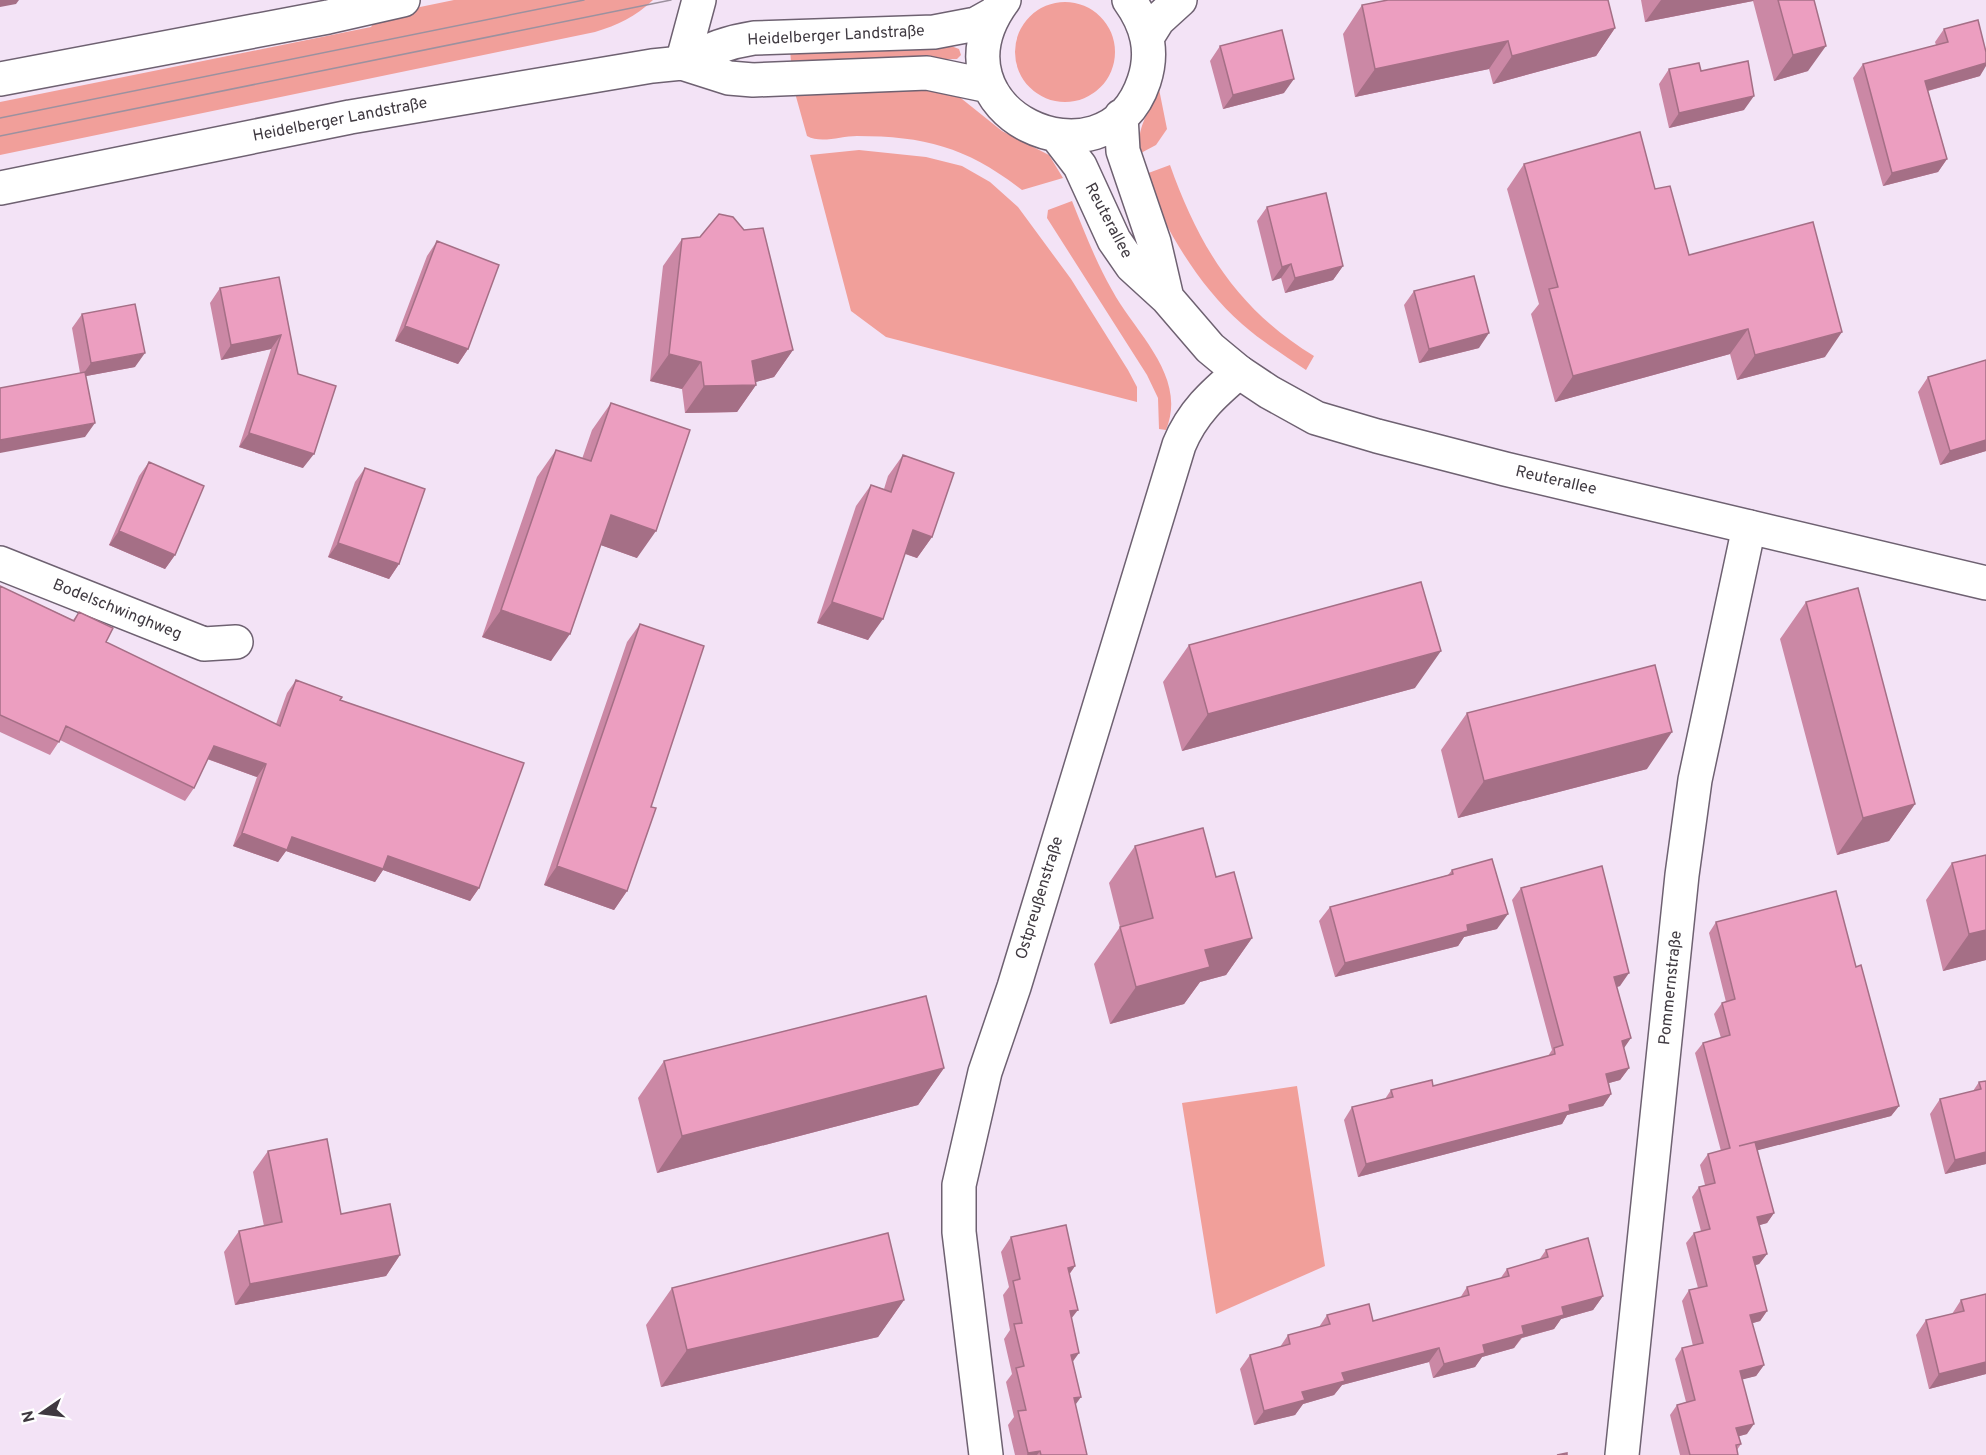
<svg xmlns="http://www.w3.org/2000/svg" width="1986" height="1455" font-family="Overpass,sans-serif">
<style>
.green{fill:#f19f9a}
.lines{fill:none;stroke-linecap:round;stroke-linejoin:round}
.street-casing{stroke:#6e6171;stroke-width:36}
.secondary-casing{stroke:#6e6171;stroke-width:36}
.street{stroke:#fff;stroke-width:33}
.secondary{stroke:#fff;stroke-width:33}
.tram{stroke:#9c919f;stroke-width:1.5}
.wall{fill:#cb88a5}
.shaded-wall{fill:#a56f86}
.building{fill:#ec9ec0;stroke:#a56f86;stroke-width:1.5}
.labels{text-anchor:middle;dominant-baseline:central;stroke-width:5;stroke-linejoin:round;paint-order:stroke}
.street-label{font-size:16px;fill:#3f3940;stroke:#fff}
</style>
<rect width="100%" height="100%" fill="#f3e3f6"/>
<path class="green" d="M454,0H653C635,17 618,25 595,32L0,155V102L371,27L379,16L386,14Z
M1015 52a50 50 0 1 1 100 0a50 50 0 1 1-100 0Z
M951,46L959,49L961,55L957,59L791,62L790,49Z
M1159,89L1167,129L1156,145L1139,154C1136,129 1149,111 1159,89Z
M937,90L957,95L1002,131L1049,155L1063,178L1022,190C968,148 926,136 857,136C841,136 821,144 807,136L795,93Z
M859,150L926,157L962,166L990,182L1018,207L1071,279L1128,370L1137,387V402L886,337L851,311L810,155Z
M1170,165C1199,247 1238,310 1314,356L1306,370C1284,355 1261,341 1242,324C1197,284 1166,230 1143,175Z
M1072,201C1084,231 1096,262 1112,290C1135,333 1188,376 1166,430L1159,429L1158,398L1147,375L1047,218L1048,210Z
M1297,1086L1325,1266L1216,1314L1182,1103Z"/>
<g class="lines">
<g class="street-casing">
<path id="street" d="M682,63L699,0
M0,79L328,17L403,0
M0,563L204,644L236,642
M986,1455L959,1232V1185L985,1072L1014,987L1179,445C1192,413 1213,394 1239,372
M1622,1455L1682,875L1695,780L1749,527"/>
</g>
<g class="secondary-casing">
<path id="secondary" d="M1004,0C921,112 1106,196 1144,81C1154,51 1147,25 1129,0
M1148,36L1158,20L1180,0
M682,63C706,50 727,42 754,38L934,32L976,24L992,15
M1121,116L1123,151L1154,242L1167,298
M1057,136L1080,166L1114,240L1132,266L1167,298L1210,348L1239,372L1269,392L1316,418L1377,436L1505,469L1986,583
M0,188L350,117L652,66L682,63L729,78L753,80L927,73L989,86"/>
</g>
<use href="#street" class="street"/>
<use href="#secondary" class="secondary"/>
<path class="tram" d="M0,118L584,0
M0,136L671,0"/>
</g>
<path class="wall" d="M1641,0H1814L1808,71L1774,81L1753,1L1645,22Z
M1362,5L1615,28L1596,56L1493,84L1489,69L1355,97L1343,34Z
M1944,29L1980,76L1928,91L1947,159L1938,172L1883,186L1853,78L1863,64L1936,45L1935,42Z
M1220,46L1284,93L1223,109L1210,61Z
M1669,69L1701,71L1744,110L1669,128L1659,84Z
M1524,164L1655,189L1689,255L1825,357L1737,380L1730,354L1555,402L1531,314L1539,304L1507,189Z
M1267,207L1343,266L1333,280L1285,293L1281,278L1272,281L1257,221Z
M682,239L793,350L774,377L755,382L756,385L737,412L685,413L682,389L650,381L663,266Z
M437,241L468,349L458,364L395,341L427,256Z
M279,277L303,468L239,447L271,349L221,360L210,303L220,288Z
M1414,291L1479,348L1419,363L1404,305Z
M82,314L135,367L86,376L85,437L80,373L72,328Z
M1986,360V451L1940,465L1918,392L1928,377Z
M611,403L637,558L601,545L551,661L482,637L537,477L556,450L582,459L592,430Z
M903,455L932,537L917,558L905,554L868,640L817,623L856,506L871,485L884,489L888,476Z
M149,462L175,555L165,569L109,545L139,476Z
M365,468L399,564L389,579L328,557L355,482Z
M0,586L73,620L79,612L106,642L276,724L287,693L296,680L340,700L479,888L470,901L383,870L375,882L286,851L278,862L233,846L257,777L207,759L194,788L185,801L60,740L50,755L0,732Z
M1806,602L1915,804L1889,841L1837,855L1780,639Z
M640,624L651,807L627,891L614,910L544,885L627,642Z
M1189,645L1415,688L1182,751L1163,682Z
M1467,713L1647,769L1458,818L1441,750Z
M1135,846L1216,877L1252,938L1226,975L1200,982L1184,1004L1110,1024L1094,964L1120,927L1109,883Z
M1952,863L1986,960L1943,971L1926,900Z
M1452,870L1497,929L1464,937L1458,946L1335,977L1319,921L1330,907L1448,875Z
M1521,888L1620,986L1617,987L1624,1049L1629,1068L1620,1080L1609,1083L1611,1094L1603,1106L1567,1115L1562,1124L1358,1177L1344,1120L1352,1107L1385,1099L1391,1090L1433,1086L1548,1056L1552,1050L1512,900Z
M1716,922L1856,967L1899,1106L1891,1116L1757,1150L1774,1213L1767,1223L1759,1225L1767,1254L1759,1264L1755,1265L1767,1311L1760,1321L1752,1323L1764,1365L1756,1376L1742,1379L1747,1434L1739,1436L1741,1444L1737,1450L1738,1455H1680L1670,1415L1677,1405L1686,1402L1675,1359L1682,1348L1693,1346L1682,1301L1689,1290L1698,1288L1686,1243L1694,1233L1701,1231L1692,1197L1699,1187L1705,1185L1700,1165L1708,1154L1721,1151L1695,1053L1703,1043L1721,1038L1714,1014L1722,1003L1726,1002L1709,933Z
M664,1061L944,1068L918,1105L657,1173L638,1098Z
M1986,1081V1164L1945,1174L1930,1114L1940,1099L1973,1091L1979,1082Z
M268,1151L341,1214L400,1255L386,1276L235,1305L224,1252L239,1231L264,1226L253,1172Z
M1011,1237L1075,1266L1069,1275L1075,1405L1087,1455H1015L1008,1425L1014,1417L1006,1382L1012,1374L1004,1339L1010,1330L1003,1295L1009,1287L1001,1252Z
M1546,1250L1603,1296L1593,1310L1561,1319L1554,1329L1522,1338L1514,1348L1482,1357L1475,1367L1433,1378L1429,1362L1342,1385L1334,1395L1303,1404L1295,1415L1254,1425L1240,1369L1250,1355L1280,1347L1288,1335L1319,1327L1327,1315L1373,1321L1460,1298L1467,1287L1500,1279L1507,1269L1539,1260Z
M672,1288L904,1300L878,1337L661,1387L646,1325Z
M1961,1300L1986,1374L1929,1389L1916,1335L1926,1320L1952,1314Z"/>
<path class="shaded-wall" d="M0,0H19L16,4L0,7Z
M1661,0H1754L1753,1L1645,22Z
M1615,28L1596,56L1493,84L1512,56Z
M1508,41L1489,69L1355,97L1375,69Z
M1826,46L1808,71L1774,81L1793,55Z
M1986,63V66L1980,76L1916,94L1925,81Z
M1294,79L1284,93L1223,109L1233,95Z
M1754,96L1744,110L1669,128L1679,113Z
M1947,159L1938,172L1883,186L1892,173Z
M1291,264L1281,278L1272,281L1282,267Z
M1343,266L1333,280L1285,293L1295,278Z
M405,326L468,349L458,364L395,341Z
M1748,329L1730,354L1555,402L1573,376Z
M1842,332L1825,357L1737,380L1755,355Z
M1489,333L1479,348L1419,363L1429,349Z
M281,335L271,349L221,360L231,345Z
M793,350L774,377L742,386L756,385L737,412L685,413L704,386L752,361Z
M145,353L135,367L81,377L91,363Z
M669,354L701,362L682,389L650,381Z
M95,423L85,437L0,453V440Z
M249,433L314,454L303,468L239,447Z
M1986,440V451L1940,465L1950,451Z
M611,515L656,531L637,558L592,542Z
M913,530L932,537L917,558L898,551Z
M119,531L175,555L165,569L109,545Z
M338,543L399,564L389,579L328,557Z
M832,602L883,619L868,640L817,623Z
M501,610L570,634L551,661L482,637Z
M1441,651L1415,688L1182,751L1208,714Z
M1672,732L1647,769L1458,818L1484,781Z
M214,746L266,764L257,777L205,758Z
M1915,804L1889,841L1837,855L1863,818Z
M242,833L292,837L388,856L479,888L470,901L383,870L375,882L286,851L278,862L233,846Z
M557,866L627,891L614,910L544,885Z
M1508,914L1497,929L1464,937L1458,946L1335,977L1345,963L1467,925Z
M1986,930V960L1943,971L1969,934Z
M1252,938L1226,975L1200,982L1184,1004L1110,1024L1136,987L1205,950Z
M1629,973L1620,986L1606,990L1614,977Z
M1631,1038L1622,1051V1041Z
M944,1068L918,1105L657,1173L682,1136Z
M1629,1068L1620,1080L1598,1086L1606,1074Z
M1611,1094L1603,1106L1567,1115L1562,1124L1358,1177L1366,1164L1569,1105Z
M1899,1106L1891,1116L1732,1157L1739,1146Z
M1986,1152V1164L1945,1174L1955,1160Z
M1774,1213L1767,1223L1750,1228L1757,1217Z
M1767,1254L1759,1264L1746,1268L1753,1257Z
M400,1255L386,1276L235,1305L250,1284Z
M1075,1266L1065,1280L1068,1268Z
M1603,1296L1593,1310L1561,1319L1554,1329L1521,1338L1514,1348L1482,1357L1475,1367L1433,1378L1444,1364L1562,1307Z
M904,1300L878,1337L661,1387L687,1350Z
M1078,1310L1067,1324L1070,1311Z
M1767,1311L1760,1321L1743,1326L1750,1315Z
M1439,1348L1429,1362L1342,1385L1334,1395L1303,1404L1295,1415L1254,1425L1264,1411L1342,1373Z
M1079,1353L1069,1367L1071,1355Z
M1986,1362V1374L1929,1389L1939,1374Z
M1764,1365L1756,1376L1733,1382L1740,1371Z
M1081,1397L1071,1411L1074,1398Z
M1754,1424L1747,1434L1729,1439L1736,1428Z
M1040,1451L1037,1455H1027L1028,1453Z"/>
<path class="building" d="M1388,0H1608L1615,28L1512,56L1508,41L1375,69L1362,5Z
M1778,0H1814L1826,46L1793,55Z
M1978,20L1986,52V63L1925,81L1947,159L1892,173L1863,64L1948,42L1944,29Z
M1282,30L1294,79L1233,95L1220,46Z
M1748,61L1754,96L1679,113L1669,69L1699,63L1701,71Z
M1640,132L1655,189L1670,186L1689,255L1813,222L1842,332L1755,355L1748,329L1573,376L1549,289L1558,287L1524,164Z
M1326,193L1343,266L1295,278L1291,264L1282,267L1267,207Z
M719,214L733,217L744,230L763,228L793,350L752,361L756,385L704,386L701,362L669,354L682,239L700,237Z
M437,241L499,265L468,349L405,326Z
M1474,276L1489,333L1429,349L1414,291Z
M279,277L298,374L336,386L314,454L249,433L281,335L231,345L220,288Z
M135,304L145,353L91,363L82,314Z
M1986,360V440L1950,451L1928,377Z
M85,372L95,423L0,440V388Z
M611,403L690,430L656,531L611,515L570,634L501,610L556,450L591,461Z
M903,455L954,473L932,537L913,530L883,619L832,602L871,485L891,492Z
M149,462L204,486L175,555L119,531Z
M365,468L425,489L399,564L338,543Z
M1421,582L1441,651L1208,714L1189,645Z
M0,586L74,621L79,612L113,628L106,642L280,726L296,680L342,697L340,700L524,763L479,888L388,856L383,869L292,837L287,850L242,833L266,764L214,746L194,788L66,726L59,742L0,715Z
M1858,588L1915,804L1863,818L1806,602Z
M640,624L704,646L651,807L656,808L627,891L557,866Z
M1655,665L1672,732L1484,781L1467,713Z
M1203,828L1216,877L1234,872L1252,938L1205,950L1210,967L1136,987L1120,927L1153,918L1135,846Z
M1986,855V930L1969,934L1952,863Z
M1492,859L1508,914L1467,925L1468,931L1345,963L1330,907L1453,874L1452,870Z
M1602,866L1629,973L1614,977L1631,1038L1622,1041L1629,1068L1606,1074L1611,1094L1569,1105L1570,1111L1366,1164L1352,1107L1393,1097L1391,1090L1432,1080L1433,1086L1555,1054L1554,1048L1563,1045L1521,888Z
M1836,891L1856,967L1861,965L1899,1106L1739,1146L1755,1142L1774,1213L1757,1217L1767,1254L1753,1257L1767,1311L1750,1315L1764,1365L1740,1371L1754,1424L1736,1428L1741,1444L1736,1445L1738,1455H1690L1677,1405L1695,1400L1682,1348L1703,1343L1689,1290L1707,1286L1694,1233L1710,1229L1699,1187L1715,1183L1708,1154L1730,1148L1703,1043L1730,1035L1722,1003L1735,999L1716,922Z
M926,996L944,1068L682,1136L664,1061Z
M1986,1081V1152L1955,1160L1940,1099L1981,1089L1979,1082Z
M327,1139L341,1214L390,1204L400,1255L250,1284L239,1231L282,1222L268,1151Z
M1066,1225L1075,1266L1068,1268L1078,1310L1070,1311L1079,1353L1071,1355L1081,1397L1074,1398L1087,1455H1041L1040,1451L1028,1453L1018,1411L1026,1410L1016,1368L1024,1366L1014,1324L1022,1323L1013,1281L1020,1279L1011,1237Z
M888,1233L904,1300L687,1350L672,1288Z
M1588,1238L1603,1296L1562,1307L1564,1315L1522,1326L1524,1334L1483,1345L1485,1353L1444,1364L1439,1348L1342,1373L1345,1381L1302,1392L1305,1400L1264,1411L1250,1355L1290,1344L1288,1335L1330,1324L1327,1315L1369,1304L1373,1321L1469,1295L1467,1287L1509,1276L1507,1269L1548,1257L1546,1250Z
M1986,1294V1362L1939,1374L1926,1320L1964,1311L1961,1300Z
M1567,1453V1455H1557Z"/>
<g class="labels">
<g class="street-label">
<text transform="translate(836 36) rotate(-3)">Heidelberger Landstraße</text>
<text transform="translate(340 120) rotate(-11)">Heidelberger Landstraße</text>
<text transform="translate(1108 221) rotate(62)">Reuterallee</text>
<text transform="translate(1556 481) rotate(13)">Reuterallee</text>
<text transform="translate(117 610) rotate(22)">Bodelschwinghweg</text>
<text transform="translate(1040 898) rotate(-73)">Ostpreußenstraße</text>
<text transform="translate(1671 988) rotate(-84)">Pommernstraße</text>
</g>
</g>
<g transform="translate(42 1413) rotate(256)" stroke="#ffffff" stroke-width="4.5" paint-order="stroke">
<path d="M0-4.5L10 22L0 15L-10 22Z" fill="#3f3940"/>
<text y="-9" font-size="16" font-weight="bold" text-anchor="middle" fill="#3f3940">N</text>
</g>
</svg>
